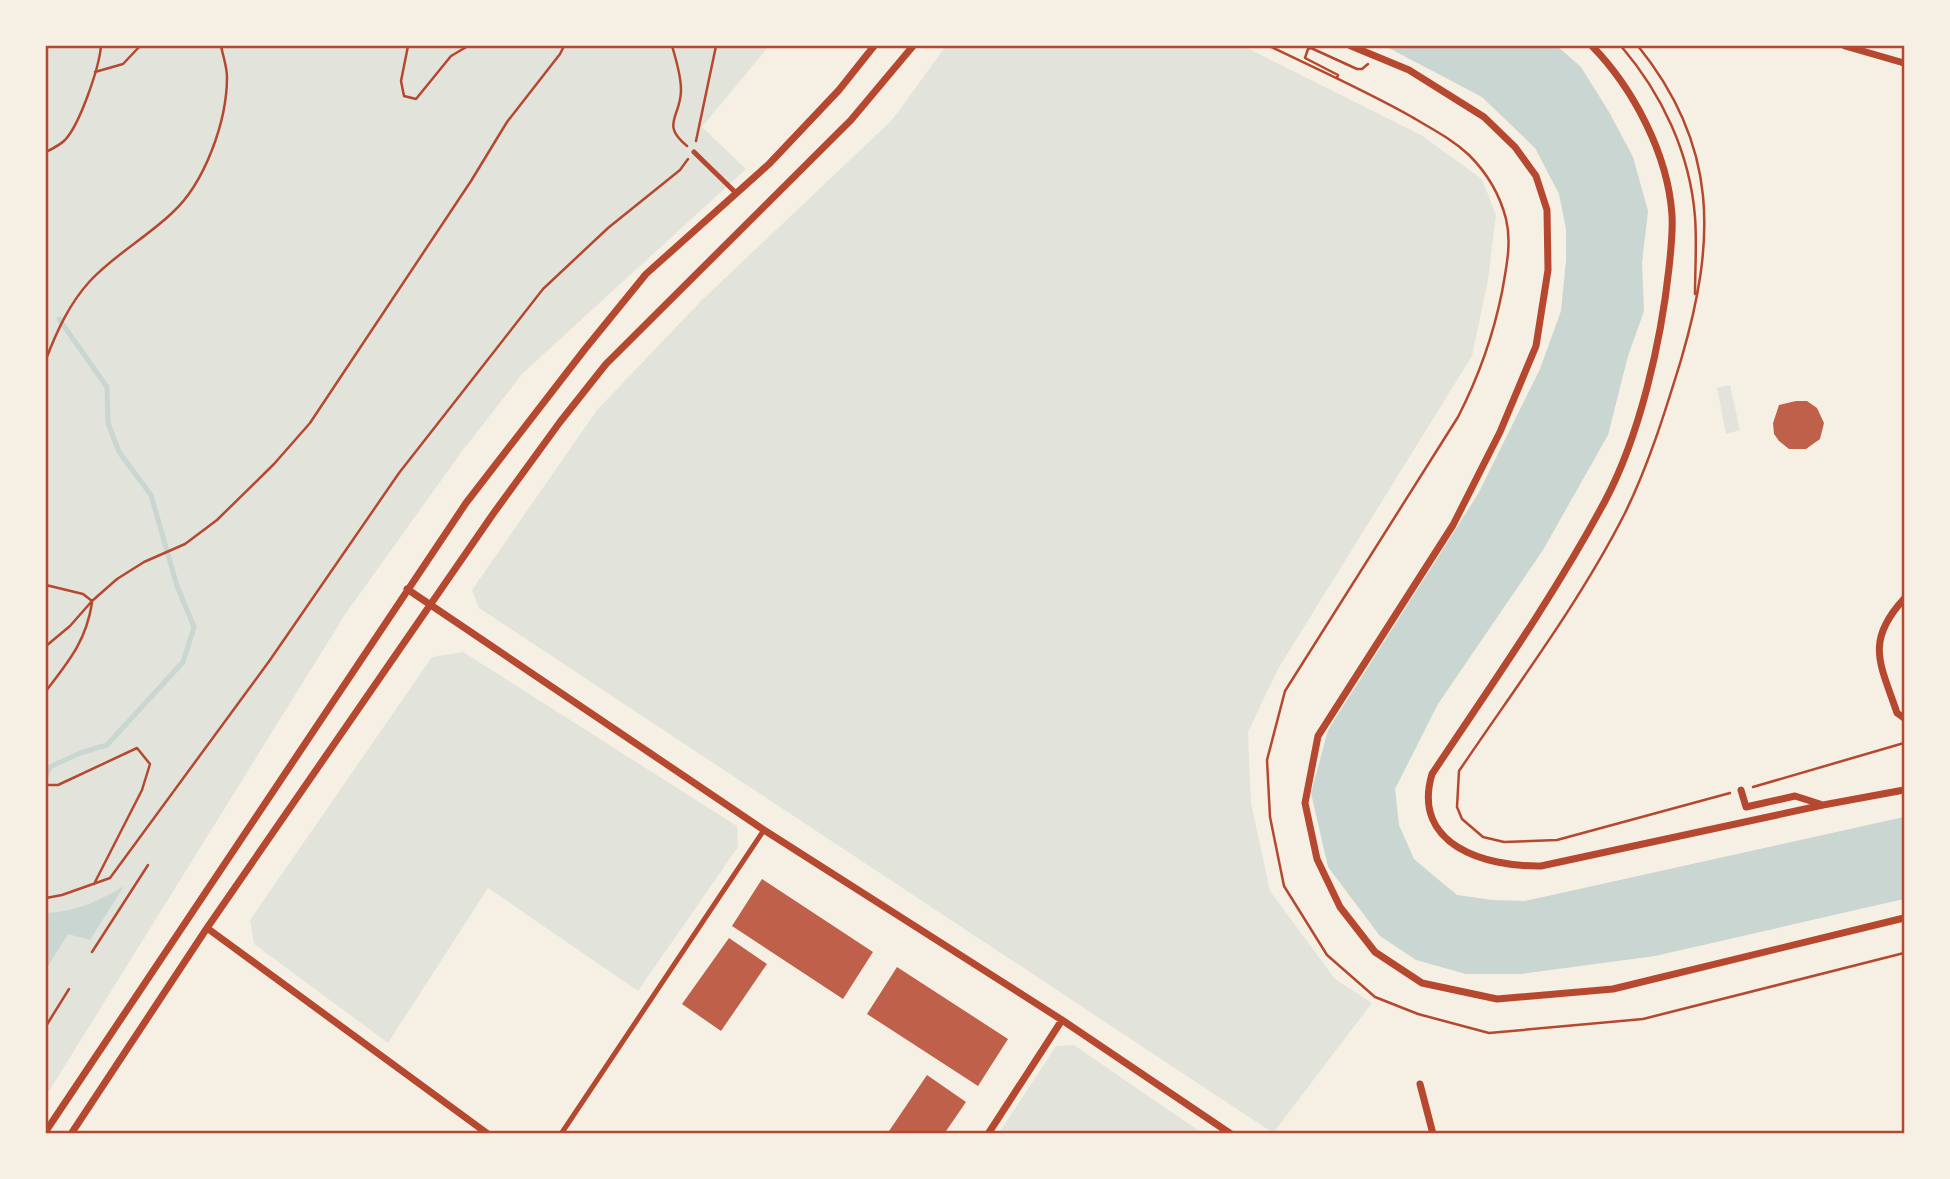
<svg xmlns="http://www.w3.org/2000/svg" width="1950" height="1179" font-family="'Zilla Slab',serif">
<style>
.green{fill:#e2e4dc}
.water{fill:#c9d6d2}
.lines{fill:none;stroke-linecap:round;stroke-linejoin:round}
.stream{stroke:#c9d6d2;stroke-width:5}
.building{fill:#bf614a}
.path{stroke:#b5482f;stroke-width:2.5}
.service{stroke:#b5482f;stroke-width:5}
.minor{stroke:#b5482f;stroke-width:7}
.neatline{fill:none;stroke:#b5482f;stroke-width:2.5}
</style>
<rect width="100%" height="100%" fill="#f6efe4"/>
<path class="green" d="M46,46H769L702,127L746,169L523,373L463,450L346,613L46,1096Z
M946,46H1239L1247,48L1421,135L1482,179L1496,215L1488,280L1472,356L1278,669L1248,732L1251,803L1270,891L1335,979L1372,1003L1273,1133L479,608L472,590L597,410L702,300L892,120Z
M1730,385L1740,430L1726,434L1717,388Z
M463,652L737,826L738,847L638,991L488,888L388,1043L254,944L250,920L432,657Z
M1074,1045L1202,1133H999L1056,1046Z"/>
<path class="water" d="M1385,46H1557L1581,67L1609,112L1633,157L1648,211L1642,263L1644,311L1628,356L1608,435L1543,550L1438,704L1395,789L1399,825L1414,859L1434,876L1457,895L1492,900L1525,901L1904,817V899L1655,956L1521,974H1466L1416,960L1380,936L1328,867L1311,793L1328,730L1478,494L1540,369L1561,311L1566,260V229L1559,194L1535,148L1482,97Z
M124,886L90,940L68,934L46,969V913C78,911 97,902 124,886Z"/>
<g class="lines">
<path class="stream" d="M46,776L50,767L80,753L107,745L183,662L194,627L177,586L151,495L119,452L108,423L107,387L59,319"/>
</g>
<path class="building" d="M1796,401H1807L1817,408L1824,423L1820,439L1806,449H1789L1779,441L1774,434L1773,423L1779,405Z
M762,879L873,952L843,999L732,926Z
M729,938L767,964L721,1031L682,1004Z
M897,967L1008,1039L978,1086L867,1014Z
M927,1075L966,1102L944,1134H887Z"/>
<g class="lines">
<path class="path" d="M408,46L401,81L404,96L416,99L451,56L468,46
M672,46C676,59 681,76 681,90C681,117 660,124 687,146
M1269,46C1317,69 1366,91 1412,117C1432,129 1452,139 1469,155C1487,173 1500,195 1506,219C1512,243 1506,269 1502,292C1493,337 1479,376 1458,417L1285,691L1267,760L1270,817L1284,886L1327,955L1375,997L1418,1014L1489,1033L1643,1019L1904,953
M1621,46C1662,94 1690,153 1695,217C1697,243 1695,269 1695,294
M1638,46C1719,146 1716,241 1681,360C1665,412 1649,464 1625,513C1580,602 1515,688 1459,771L1457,807L1462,819L1483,837L1504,842L1557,840L1730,793
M95,72L123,64L140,46
M1337,78L1338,75L1305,58L1308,49L1311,48L1357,69H1362L1368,64
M696,141L716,46
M46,152C52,149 60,145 65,140C80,124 99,68 101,46
M46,359C57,331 69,304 90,281C114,255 147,237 172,213C205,183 227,121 227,77C227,67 223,56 221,46
M46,585L83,594L92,601
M46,646L70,626L92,601L117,579L144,562L185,544L217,520L274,464L310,423L471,181L507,122L560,54L564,46
M46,691C69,661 86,641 92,603
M46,785H58L137,748L150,764L142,790L94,884
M1753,787L1904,743
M46,898L62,895L110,878L270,660L399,473L543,289L608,228L680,170L688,159
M92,952L148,865
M46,1026L69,989"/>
<path class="service" d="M694,152L736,193
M561,1134L764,830"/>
<path class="minor" d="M1351,46L1409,70L1484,117L1515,147L1536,176L1547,210L1548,270L1536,346L1500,432L1453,525L1318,736L1305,803L1317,859L1340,907L1375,952L1422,983L1497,999L1613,989L1904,918
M1592,46C1633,88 1668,154 1672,215C1673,232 1671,250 1669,268C1661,342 1640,435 1605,501C1554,596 1492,684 1432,774C1411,845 1485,867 1541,866L1823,805L1904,790
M1845,46L1904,63
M407,589L764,830L1062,1020L1231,1134
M1904,599C1864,642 1881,665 1897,713L1904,718
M1741,790L1746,807L1795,796L1820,804
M207,928L488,1134
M1420,1084L1433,1134
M46,1131L466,503L585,349L646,274L769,164L839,90L874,46
M71,1134L207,928L493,514L560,422L606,364L851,120L913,46
M988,1134L1062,1020"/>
</g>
<rect width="1950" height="1179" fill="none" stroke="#f6efe4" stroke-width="94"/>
<rect x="47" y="47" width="1856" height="1085" class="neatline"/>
</svg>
